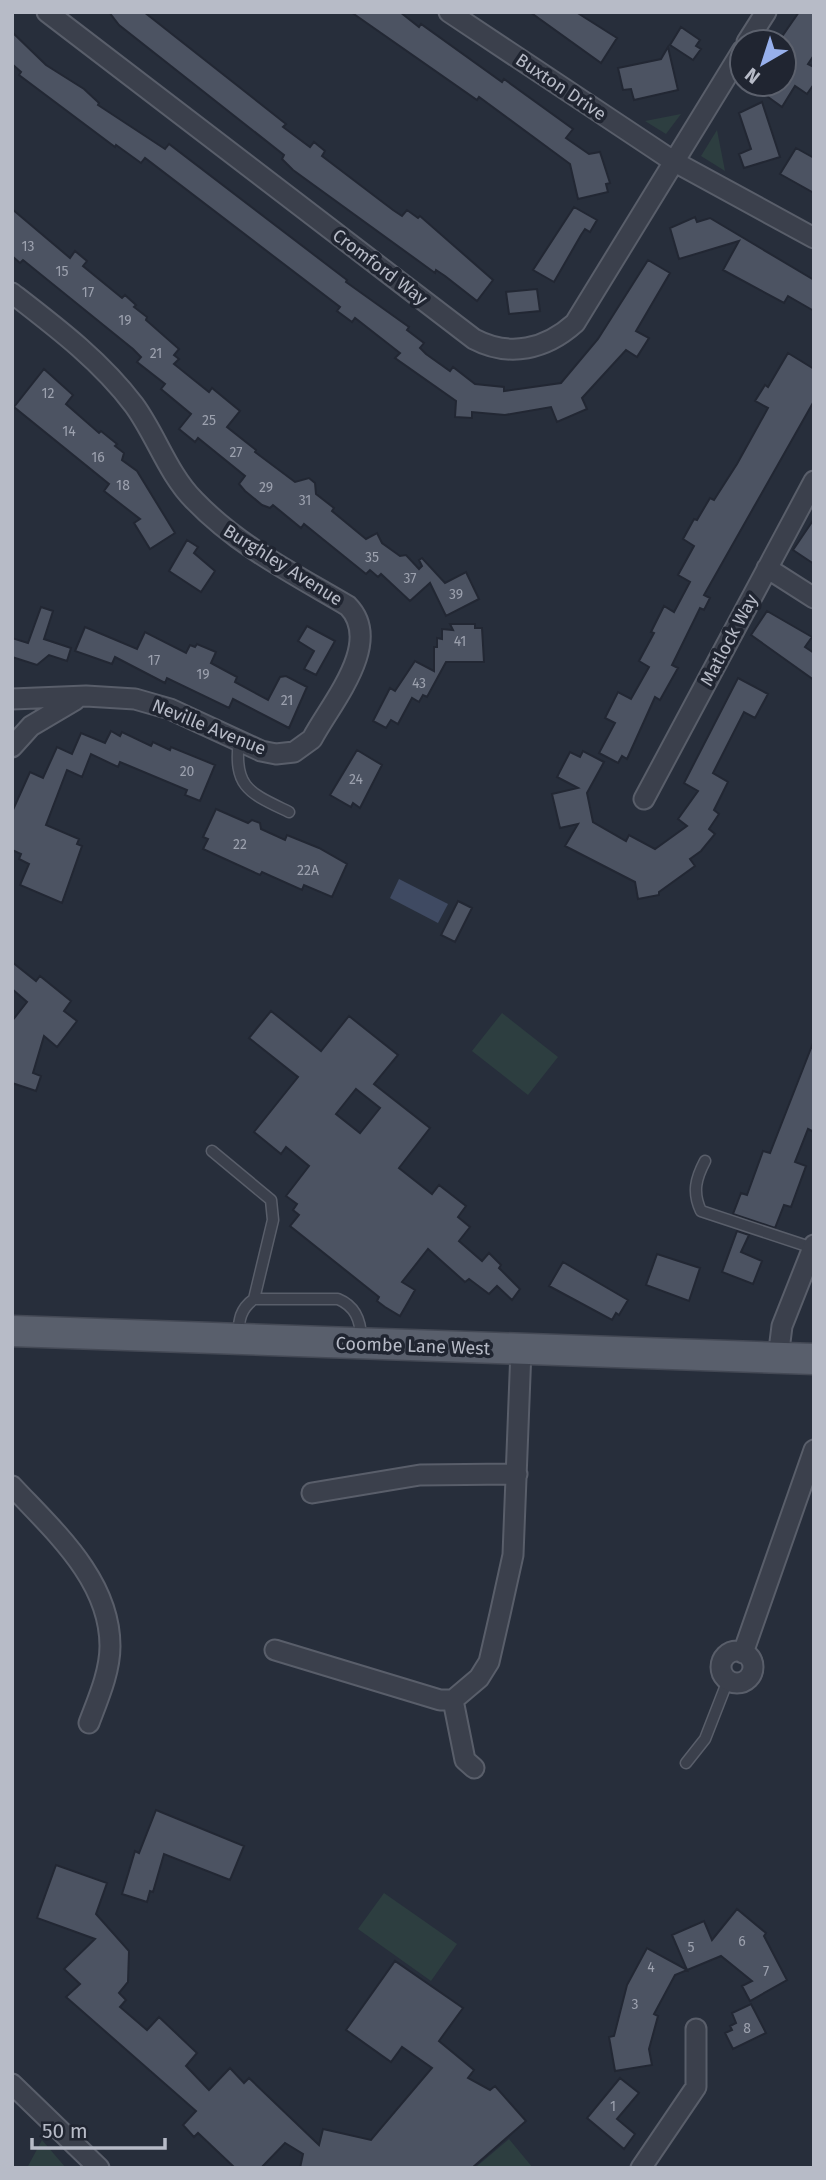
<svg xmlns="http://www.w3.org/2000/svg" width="826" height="2180" font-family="'Fira Sans',sans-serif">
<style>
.green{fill:#2d3e40}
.water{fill:#3f4a62}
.building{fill:#4c5362;stroke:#222733;stroke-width:2;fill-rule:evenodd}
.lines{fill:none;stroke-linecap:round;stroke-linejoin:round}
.lane-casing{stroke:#595e6a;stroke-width:13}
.street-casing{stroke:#595e6a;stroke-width:23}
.primary-casing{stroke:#444955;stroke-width:33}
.lane{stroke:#3b404c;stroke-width:10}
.street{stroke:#3b404c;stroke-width:19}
.primary{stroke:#595f6c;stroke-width:30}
.labels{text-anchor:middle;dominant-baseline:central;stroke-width:7;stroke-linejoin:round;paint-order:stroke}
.number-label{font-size:14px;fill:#9ca1ae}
.street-label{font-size:18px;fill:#b7bbc7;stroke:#202531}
</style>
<rect width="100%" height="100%" fill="#272e3b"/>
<path class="green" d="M681,114L666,134L645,121Z
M717,130L725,171L701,156Z
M502,1013L558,1057L528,1095L472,1051Z
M384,1893L457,1944L431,1981L358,1929Z
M509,2139L533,2168H477L476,2167Z
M42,2140L66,2168H27Z"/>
<path class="water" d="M399,879L448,904L438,923L390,898Z"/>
<path class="building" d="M109,12H144L286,124L283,127L310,147L314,142L325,151L322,156L393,210L402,216L407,210L418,218L420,216L493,280L477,301L445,276L436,270L435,273L293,170L282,159L284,155L119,25Z
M351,12H400L419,27L421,24L502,82L504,79L573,129L566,138L589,154L600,152L610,183L606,184L608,192L578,199L570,164L479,97L477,100Z
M530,12H576L617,38L601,63Z
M799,12H814V55L808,64L814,67V84L807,94L795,86L782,107L750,84H784V40L781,38Z
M681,27L700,40L696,46L701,49L693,60L670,45Z
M12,32L46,65L84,89L99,103L98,105L165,149L169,144L347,280L346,282L409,327L407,330L424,343L420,348L426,354L450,371L453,367L475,384L504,387V391L561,383L598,339L648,260L670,273L636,331L649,338L637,357L626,350L582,398L587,409L557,422L551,407L505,415L472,412V418L455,417L456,401L395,358L400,353L355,318L352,322L337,311L340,307L145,158L141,163L116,145L115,147L19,75L21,72L12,64Z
M668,47L678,90L634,100L631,89L623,90L618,68L661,59Z
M762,102L780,157L744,168L739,154L751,149L739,113Z
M796,148L814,158V193L780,174Z
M574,207L597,220L590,232L585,229L581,235L554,282L533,270Z
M12,209L70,258L75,251L87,261L83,266L122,298L125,295L136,305L134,307L147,317L146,320L179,349L174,355L179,359L174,364L209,392L212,388L240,411L227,427L256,450L255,452L295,482L309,478L315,483L316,494L334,508L332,511L366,539L377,533L382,543L400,556L406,555L419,569L422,566L419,560L422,558L445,583L466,572L479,599L446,616L430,583L410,601L381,574L378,577L370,570L366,574L304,524L301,528L273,505L270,508L262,505L245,491L239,484L245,476L198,438L195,442L179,429L191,414L161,389L165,384L137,362L141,357L133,349L23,260L20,263L12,256Z
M695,217L697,222L710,218L814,280V311L788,296L784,303L723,270L739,241L679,259L670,228Z
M537,289L540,311L509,314L506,292Z
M788,353L814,369V401L704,595L710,598L704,610L700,608L672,665L678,668L660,700L655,697L627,759L622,756L618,763L599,753L615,723L605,718L618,692L631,699L649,667L639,661L654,633L651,632L664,606L674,612L690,582L678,575L694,546L683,539L694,519L697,520L710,498L714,500L737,464L768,408L755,401L765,385L768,387Z
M44,369L73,395L66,404L99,433L101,431L117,444L115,446L124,453L122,460L137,471L175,533L150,549L134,523L140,519L104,491L109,484L14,407Z
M814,519V564L793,550Z
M187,540L198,547L194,553L215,571L201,592L169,571Z
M41,607L53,611L44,639L71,648L67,661L49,655L37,665L12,657V638L28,643Z
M767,611L812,637L805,647L814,653V680L751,635Z
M450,624H475V628H482L484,662H446L427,697L423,695L419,702L412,698L398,724L391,720L386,728L373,721L390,688L395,691L415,661L434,671V647H437V638L442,639V629L453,630Z
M307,626L335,641L316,675L304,669L314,651L298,641Z
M85,627L137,649L145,632L186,653L190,645L195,647L197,644L216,652L211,663L237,677L235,682L268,700L280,677L286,676L307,687L289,728L233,699L229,708L167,678L165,683L115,657L112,664L75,651Z
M738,678L768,694L755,718L744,712L713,773L728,782L714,810L719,814L709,829L715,834L701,851L690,859L695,866L659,892V895L638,899L635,882L565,846L578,824L560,828L552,794L578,788L557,777L570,752L580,757L583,751L604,762L587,793L593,822L626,841L629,835L655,849L687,826L678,819L698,791L684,783Z
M111,731L120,736L122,732L151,746L153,742L170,750L171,747L215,765L200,801L185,795L187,790L120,762L118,767L91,754L82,777L67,770L46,825L79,839L77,844L82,846L62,903L20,885L29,864L19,859L21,854L12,850V812L30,772L43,778L57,747L72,754L81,733L105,743Z
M357,750L382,765L360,808L353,803L351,807L330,795Z
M216,809L248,823L252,820L260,823L261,829L285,840L287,835L319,848L347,864L332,897L304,885L302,890L262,872L260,875L203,849L208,839L203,837Z
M458,901L472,908L455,942L441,935Z
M12,962L36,981L40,976L71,1001L64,1011L77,1021L57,1047L44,1036L33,1073L41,1076L36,1091L12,1083V1021L27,1002L12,989Z
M271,1011L321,1051L349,1016L398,1055L374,1084L430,1128L399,1168L432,1194L439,1185L466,1206L458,1217L470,1227L459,1241L482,1261L489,1253L501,1265L499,1268L520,1289L512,1300L497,1286L489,1294L469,1279L465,1282L428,1249L402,1282L415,1290L400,1316L385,1307L377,1301L379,1297L290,1226L299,1215L293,1210L297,1204L286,1196L309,1166L286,1147L281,1154L254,1132L298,1077L249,1038ZM356,1089L380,1108L360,1133L336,1114Z
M813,1043L814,1132L808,1129L795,1162L806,1166L791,1207L784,1205L775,1228L733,1214L741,1193L747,1195L763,1151L770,1153Z
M737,1231L749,1235L741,1252L762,1261L753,1284L722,1272Z
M657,1254L700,1268L689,1301L646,1285Z
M563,1262L628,1300L619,1315L616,1313L612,1320L549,1286Z
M156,1810L244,1846L230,1880L164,1854L153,1892L150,1891L147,1902L122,1894L135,1851L139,1853Z
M56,1865L107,1883L96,1914L129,1951L128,1982L119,1993L126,2000L120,2007L147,2030L159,2017L197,2053L186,2066L209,2090L230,2068L244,2083L249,2078L319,2145L323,2129L371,2140L432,2068L402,2047L391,2062L346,2030L395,1961L463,2008L439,2041L474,2070L468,2078L490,2090L495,2086L526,2121L472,2168H300L303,2154L285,2143L261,2168H235L198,2133L194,2137L183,2125L196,2111L66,1997L80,1984L64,1969L95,1939L37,1918Z
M737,1909L766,1933L764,1936L787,1980L750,2001L742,1986L752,1981L721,1956L675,1975L654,2014L658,2016L649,2049L652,2065L615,2071L609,2037L614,2036L627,1985L647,1948L687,1970L672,1935L704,1921L712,1940Z
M751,2004L766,2033L733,2049L725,2033L732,2030L730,2026L736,2023L732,2013Z
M620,2078L639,2093L617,2119L635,2134L624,2149L587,2118Z"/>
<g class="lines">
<g class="lane-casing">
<path id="lane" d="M239,740C233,788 250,793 289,812
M212,1151L271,1200L273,1220L254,1299
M705,1161C696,1178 692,1192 701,1211L813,1248
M238,1336C239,1320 240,1309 254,1299H338C355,1306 361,1320 361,1339
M686,1763L705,1739L728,1680"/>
</g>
<g class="street-casing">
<path id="street" d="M47,12L474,339C510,358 546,349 575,323L742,51
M449,12L673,161L814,238
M747,42L766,12
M12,293C56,327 101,361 134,405C156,435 168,474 194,500C238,546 294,574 348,606C384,643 331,703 312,739L294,752L276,754L261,751L170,709L135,699L86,696L12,699
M767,568L814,598
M12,747L31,726L75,700
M644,799L814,481
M778,1358L782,1326L814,1245
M12,1486C54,1531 110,1580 110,1646C110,1672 98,1699 89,1723
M312,1493L420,1475L517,1474
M275,1650L440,1700H453L479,1678L489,1662L500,1614L513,1555L521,1350
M721 1667a16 16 0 1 1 32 0a16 16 0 1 1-32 0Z
M743,1653L814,1450
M453,1700L465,1760L474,1768
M12,2084L99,2168
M641,2168L696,2087V2029"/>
</g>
<g class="primary-casing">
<path id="primary" d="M12,1331L814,1359"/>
</g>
<use href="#lane" class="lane"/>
<use href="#street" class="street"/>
<use href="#primary" class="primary"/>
</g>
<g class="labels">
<g class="number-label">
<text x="28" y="246">13</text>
<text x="62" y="271">15</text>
<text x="88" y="292">17</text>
<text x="125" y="320">19</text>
<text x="156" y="353">21</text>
<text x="48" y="393">12</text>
<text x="209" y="420">25</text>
<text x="69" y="431">14</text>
<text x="236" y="452">27</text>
<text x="98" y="457">16</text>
<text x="123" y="485">18</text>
<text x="266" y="487">29</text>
<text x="305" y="500">31</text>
<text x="372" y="557">35</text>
<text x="410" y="578">37</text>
<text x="456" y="594">39</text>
<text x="460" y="641">41</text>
<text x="154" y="660">17</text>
<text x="203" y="674">19</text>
<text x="419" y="683">43</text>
<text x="287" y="700">21</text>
<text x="187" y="771">20</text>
<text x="356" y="779">24</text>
<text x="240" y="844">22</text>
<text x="308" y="870">22A</text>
<text x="742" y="1941">6</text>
<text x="691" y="1947">5</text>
<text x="651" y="1967">4</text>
<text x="766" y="1971">7</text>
<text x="635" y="2004">3</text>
<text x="747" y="2028">8</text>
<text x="613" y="2106">1</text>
</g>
<g class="street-label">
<text transform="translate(561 87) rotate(34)">Buxton Drive</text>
<text transform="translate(380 267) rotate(37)">Cromford Way</text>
<text transform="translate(283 565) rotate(32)">Burghley Avenue</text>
<text transform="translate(729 640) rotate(-62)">Matlock Way</text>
<text transform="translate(209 727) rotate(22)">Neville Avenue</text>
<text transform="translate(413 1346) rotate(2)">Coombe Lane West</text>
</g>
</g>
<rect width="826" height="2180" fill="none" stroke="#b7bbc7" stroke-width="28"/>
<g transform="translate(763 63) rotate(219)"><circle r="33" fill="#202531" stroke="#5c616d" stroke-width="2"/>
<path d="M0-5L12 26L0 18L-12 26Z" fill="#97b0ec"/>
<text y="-10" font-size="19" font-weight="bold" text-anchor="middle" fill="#b7bbc7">N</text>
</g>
<path d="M32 2138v10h133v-10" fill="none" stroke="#b7bbc7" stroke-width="3.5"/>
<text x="42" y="2138" font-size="21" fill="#b7bbc7" stroke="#202531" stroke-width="5" paint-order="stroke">50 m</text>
</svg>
